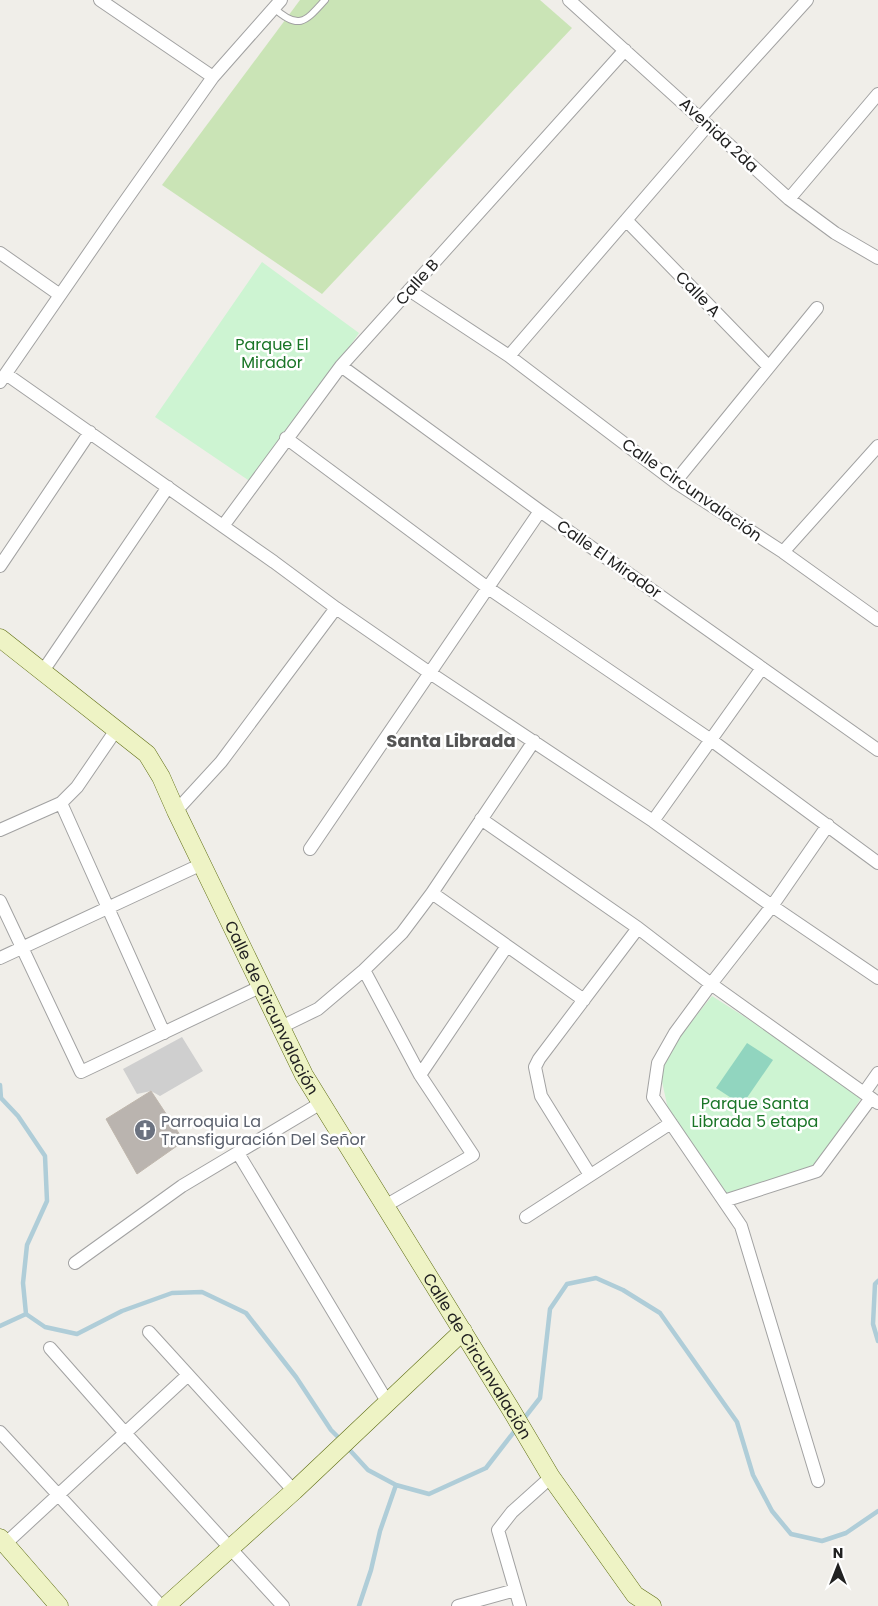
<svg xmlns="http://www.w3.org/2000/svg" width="878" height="1606" font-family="Poppins,sans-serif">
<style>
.religious{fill:#cfcfcf}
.grass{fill:#cae4b6}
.park{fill:#cdf4d2}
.pitch{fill:#91d5bf}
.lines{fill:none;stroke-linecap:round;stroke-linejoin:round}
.stream{stroke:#afcdd8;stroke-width:4.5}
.building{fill:#bab4af;stroke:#c0b7ad}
.lane-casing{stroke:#a2a2a2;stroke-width:8}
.street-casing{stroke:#a2a2a2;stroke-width:14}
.secondary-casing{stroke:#5f6e13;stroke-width:19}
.lane{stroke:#fff;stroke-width:6}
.street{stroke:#fff;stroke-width:12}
.secondary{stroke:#eef3c5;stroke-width:18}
.labels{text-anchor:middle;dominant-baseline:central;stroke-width:5;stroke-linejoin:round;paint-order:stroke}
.street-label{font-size:16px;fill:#212121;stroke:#fff}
.park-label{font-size:16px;fill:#1a7527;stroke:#fff}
.worship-label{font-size:16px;fill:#5b616d;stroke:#fff;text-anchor:start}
.neighbourhood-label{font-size:18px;font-weight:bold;fill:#545454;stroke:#fff}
</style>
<rect width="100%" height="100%" fill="#f0eee9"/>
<path class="religious" d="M182,1037L203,1071L160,1096L151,1091L137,1094L123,1069Z"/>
<path class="grass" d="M300,0H540L572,28L322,294L162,185Z"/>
<path class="park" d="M262,262L359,333L254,484L155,417Z
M712,996L864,1093L817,1171L724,1201L671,1123L658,1063Z"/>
<path class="pitch" d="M747,1043L773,1060L742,1105L716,1088Z"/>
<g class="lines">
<path class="stream" d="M0,1085L1,1098L18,1116L45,1156L47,1201L27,1245L23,1283L26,1314L45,1327L77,1334L122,1311L172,1293L202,1292L246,1313L296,1377L331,1430L341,1440
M878,1281L875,1284L873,1324L878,1341
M0,1326L26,1314
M522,1421L540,1398L550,1309L567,1284L596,1278L623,1290L660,1313L737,1422L753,1475L772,1511L791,1534L822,1541L846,1533L878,1511
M346,1446L368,1470L396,1485L429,1494L486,1468L517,1428
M359,1606L371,1570L380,1531L396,1485"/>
</g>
<path class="building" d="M151,1091L184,1141L137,1174L106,1119Z"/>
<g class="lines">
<g class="lane-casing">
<path id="lane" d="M274,8C299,31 306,21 325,0"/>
</g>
<g class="street-casing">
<path id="street" d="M100,0L213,77
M569,0L789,199L835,233L878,258
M700,118L807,0
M789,199L878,94
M626,220L769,367
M0,253L60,295
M409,290L509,356L675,482L783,552L878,620
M509,356L708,125
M341,366L540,511L878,750
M6,374L274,562L336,608L430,673L653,821L772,906L878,978
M0,382L114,217L213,77L281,0
M286,438L488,588L711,740L878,863
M675,482L817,308
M223,526L341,366L625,50
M783,552L878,446
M0,566L90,432
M43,671L168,487
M61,803L164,1033
M176,811L221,762L336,608
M481,819L638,928L711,984L878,1103
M653,821L762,668
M0,830L61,803L77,787L116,730
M310,849L540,511
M432,893L584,1000
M0,901L81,1072L262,986
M0,958L202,864
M364,970L420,1075L473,1155L385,1206
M281,1027L318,1009L364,970L402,933L432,893L534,741
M420,1075L507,946
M864,1093L878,1073
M238,1153L388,1403
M590,1175L541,1096L535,1067L539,1059L638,928
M724,1201L817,1171L871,1098
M526,1217L671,1123
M75,1263L182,1186L321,1103
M149,1332L294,1491
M50,1348L125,1433L283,1606
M0,1432L161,1606
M818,1481L741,1226L653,1097L658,1063L675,1033L711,984L772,906L828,825
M5,1544L188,1375
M458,1606L515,1590
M520,1606L498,1530L512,1512L551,1477"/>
</g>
<g class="secondary-casing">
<g id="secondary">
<path id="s1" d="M0,638L147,754L161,777L176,811L304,1075L510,1408L551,1477L635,1595L652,1606"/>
<path d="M0,1538L59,1606"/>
<path d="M166,1606L294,1491L463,1331"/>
</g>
</g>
<use href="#lane" class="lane"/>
<use href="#street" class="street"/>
<use href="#secondary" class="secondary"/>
</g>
<defs>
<g id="church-disc" transform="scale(1.125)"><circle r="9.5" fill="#6b7280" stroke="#fff"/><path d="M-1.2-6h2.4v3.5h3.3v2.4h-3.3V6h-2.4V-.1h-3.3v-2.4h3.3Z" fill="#fff"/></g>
</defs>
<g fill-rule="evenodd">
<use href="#church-disc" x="145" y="1130"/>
</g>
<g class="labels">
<g class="street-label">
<text transform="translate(719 135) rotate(43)">Avenida 2da</text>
<text transform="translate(417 282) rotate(-48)">Calle B</text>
<text transform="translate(698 294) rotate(46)">Calle A</text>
<text transform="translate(692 490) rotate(35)">Calle Circunvalación</text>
<text transform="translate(609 559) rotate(35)">Calle El Mirador</text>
<text stroke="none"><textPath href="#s1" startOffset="470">Calle de Circunvalación</textPath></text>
<text stroke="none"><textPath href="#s1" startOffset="875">Calle de Circunvalación</textPath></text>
</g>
<g class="park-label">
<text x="272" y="344">Parque El<tspan x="272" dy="18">Mirador</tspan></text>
<text x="755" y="1103">Parque Santa<tspan x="755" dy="18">Librada 5 etapa</tspan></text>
</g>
<g class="worship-label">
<text x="161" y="1121">Parroquia La<tspan x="161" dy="18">Transfiguración Del Señor</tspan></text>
</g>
<g class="neighbourhood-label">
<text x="451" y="740">Santa Librada</text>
</g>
</g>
<g transform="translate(838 1566)" stroke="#ffffff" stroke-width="4" paint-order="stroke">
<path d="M0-4L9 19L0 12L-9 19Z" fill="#212121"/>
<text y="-8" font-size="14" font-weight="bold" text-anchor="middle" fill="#212121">N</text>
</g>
</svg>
